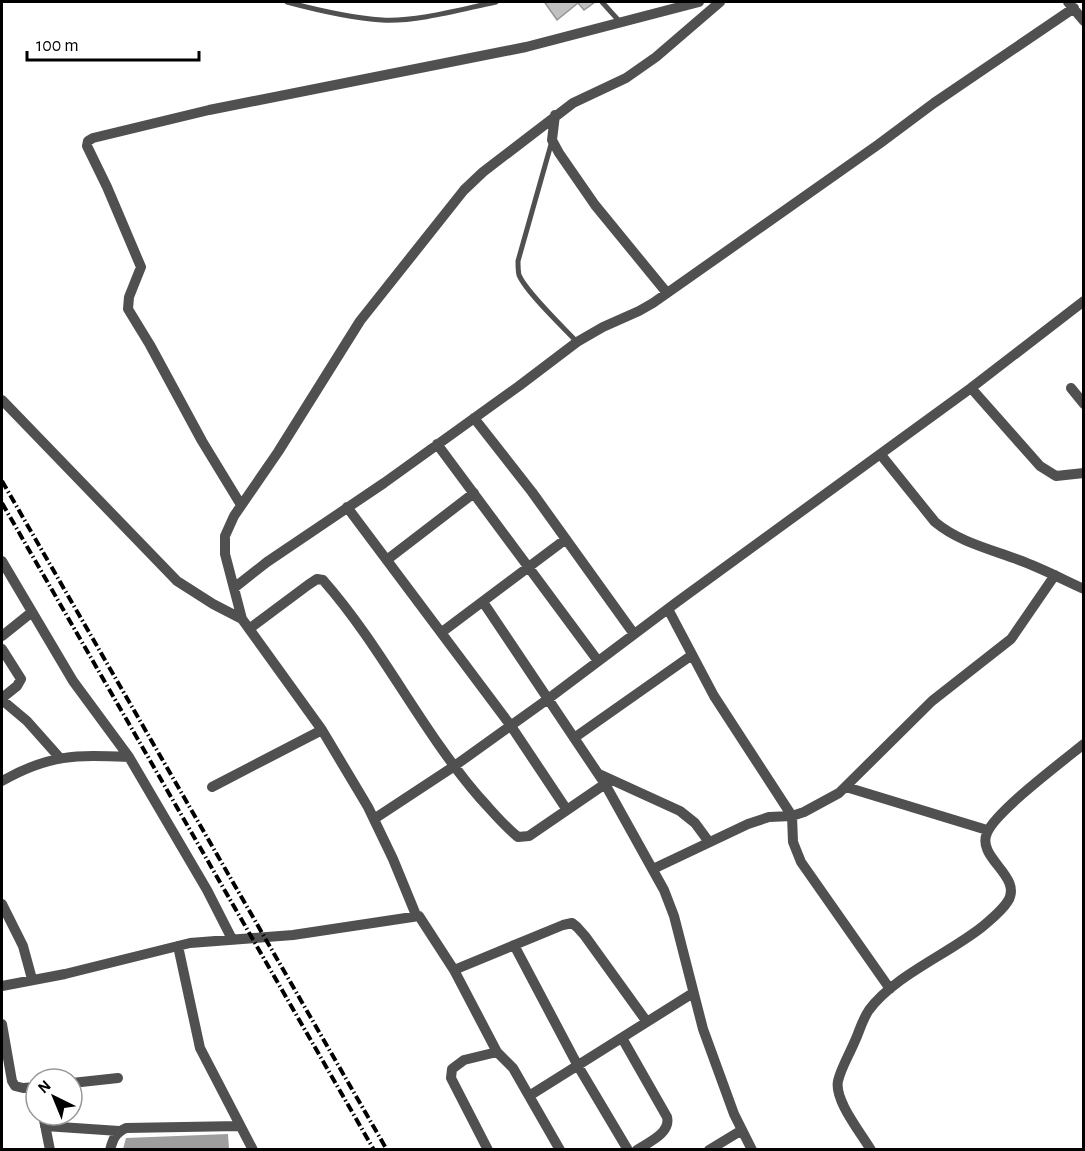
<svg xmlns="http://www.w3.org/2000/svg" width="1085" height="1151" font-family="'Alegreya Sans',sans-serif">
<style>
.water{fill:#9e9e9e}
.building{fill:#c0c0c0;stroke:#949494;stroke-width:1.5}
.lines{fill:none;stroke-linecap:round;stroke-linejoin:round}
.lane{stroke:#505050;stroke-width:5}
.street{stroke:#505050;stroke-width:10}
.rail{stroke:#000;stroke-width:4;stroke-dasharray:9 3 1.5 3;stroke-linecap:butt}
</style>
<rect width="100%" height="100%" fill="#fff"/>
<path class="water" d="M228,1134L229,1149H123L126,1138Z"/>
<path class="building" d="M548,2H595L584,10L578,3L557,20L545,3Z"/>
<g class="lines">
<path class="lane" d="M287,2C317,10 351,18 382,20C417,22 462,9 496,2
M602,2L620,22
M552,141L518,261C518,266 518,271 519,275C526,292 563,327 577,342"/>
<path class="street" d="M1068,2L1084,21
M555,115L552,140L559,153L595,205L667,293
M971,388L1040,466L1056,476L1084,473
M1071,388L1084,404
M2,400L177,581L213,604L242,619
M474,418L532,492L634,634
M437,444L598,661
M881,455L935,522C959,542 990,549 1019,560C1041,568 1062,579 1084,589
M241,505L202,441L150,345L128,309L129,297L141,267L107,187L87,146L88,141L93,138L209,110L526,47L699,2
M347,507L511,726L567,810
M388,559L474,493
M2,561L73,681L129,757L207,890L232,939
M234,588L267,562L384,483L519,386L577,342L603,327L639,311L653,303L879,144L934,103L1074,8
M483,602L605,784L664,890L674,916L703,1029L734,1114L752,1150
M668,609L714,696L792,816L793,842L801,862L890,989
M249,629L308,585L317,579L323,580C382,647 421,730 479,797C492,811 503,825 518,837L529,836L605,784
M442,632L566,539
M2,636L32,612
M2,649L21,679L17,686L2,698
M2,700L27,721L59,757
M574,738L692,655
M599,774L680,811L695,823L709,842
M2,781C50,754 75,755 129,757
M212,787L322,730
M846,787L987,830
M374,819L453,767L548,699L677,602L971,388L1084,301
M653,869L748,824L769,817L792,816L804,812L839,793L932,701L1011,639L1055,575
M2,904L23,946L32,979
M416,915L393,859L368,807L322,730L242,619L225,554V536L234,516L278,452L360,321L464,190L483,172L573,103L626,78L656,57L720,2
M514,945L578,1066L628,1150
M178,946L200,1048L253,1150
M454,970L563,925L572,923L577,927L585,936L647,1022
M2,986L65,974L190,943L293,935L419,916L454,970L497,1052L513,1068L560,1150
M2,1024L12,1081L15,1086L23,1088L36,1087
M622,1038L667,1117C671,1133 649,1142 637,1150
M72,1083L118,1078
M529,1096L693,993
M43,1115L50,1150
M45,1126L119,1131
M110,1150C113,1139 115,1133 126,1128L240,1126
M488,1150L451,1078L452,1069L464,1060L497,1052
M709,1150L742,1130
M871,1150C861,1133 834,1100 838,1081C841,1068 849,1055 854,1043C859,1033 862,1020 869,1010C894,976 948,954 982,927C991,919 1001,912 1008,901C1023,876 976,858 987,833C995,812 1063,761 1084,744"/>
<path class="rail" d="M2,481L387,1150
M2,503L374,1150"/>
</g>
<rect width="1085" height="1151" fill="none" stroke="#000000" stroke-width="6"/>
<g transform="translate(54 1097) rotate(317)"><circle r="28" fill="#ffffff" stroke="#999999" stroke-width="1.5"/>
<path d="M0-4.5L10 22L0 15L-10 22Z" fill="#000000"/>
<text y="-9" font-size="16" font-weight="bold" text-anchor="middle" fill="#000000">N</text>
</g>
<path d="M27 51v9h172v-9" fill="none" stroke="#000000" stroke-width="3"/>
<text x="36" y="51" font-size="18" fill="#000000" stroke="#ffffff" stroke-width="4.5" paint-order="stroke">100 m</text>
</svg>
